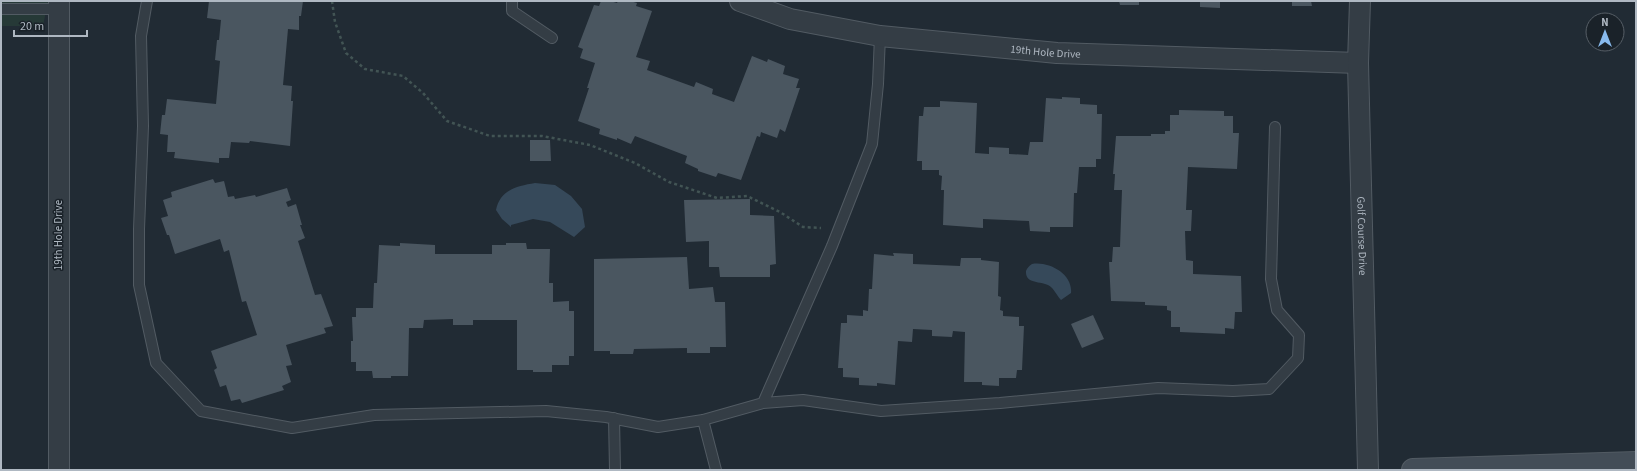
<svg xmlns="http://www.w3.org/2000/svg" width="1637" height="471" font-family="'Source Sans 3',sans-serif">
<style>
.green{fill:#263937}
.water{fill:#36495a}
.building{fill:#4a5660}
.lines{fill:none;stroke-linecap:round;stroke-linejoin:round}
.service-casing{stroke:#525b63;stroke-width:12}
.minor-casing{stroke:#525b63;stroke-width:22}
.secondary-casing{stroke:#525b63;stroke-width:24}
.path{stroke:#425454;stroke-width:2.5;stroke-dasharray:3 3;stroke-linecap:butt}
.service{stroke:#343d45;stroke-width:10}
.minor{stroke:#343d45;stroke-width:20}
.secondary{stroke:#434d57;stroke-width:22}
.labels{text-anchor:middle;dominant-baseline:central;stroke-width:3;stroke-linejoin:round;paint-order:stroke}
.street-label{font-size:11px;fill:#afb8c2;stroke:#1a2229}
</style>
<rect width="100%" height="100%" fill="#212b34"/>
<path class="green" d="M1,1H48L43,26H1Z"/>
<path class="water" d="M535,183L555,185L571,196L582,209L585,227L574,237L550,222L533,219L511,225V227L502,219L496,210C500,190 517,186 535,183Z
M1032,264C1049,261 1073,274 1071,293L1061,300C1056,295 1055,289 1048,285C1041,281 1025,284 1026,271C1027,268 1029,266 1032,264Z"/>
<path class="building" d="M209,1H303L301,16H299V30L288,29L283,85L292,86L291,101H293L290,146L250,141L249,143L231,142L229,158H219V163L174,158L175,152H167L168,135L160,134L162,115H165L167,99L216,104L220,61L215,60L217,40H219L221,20L207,18Z
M601,1H610L617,3L618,1H630L637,3L636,6L652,11L636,57L650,61L647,70L694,87L696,82L713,89L712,94L734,102L752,56L767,62L768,59L785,66L783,74L799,79L796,88H800L785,132L780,129L777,138L761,132L760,137L757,136L741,180L718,173L716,177L698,171V169L685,163L687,156L635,136L631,144L617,138V140L599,134L600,129L578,121L589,88H587L595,63L580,58L583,49L578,47L594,5L599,6Z
M1119,1H1139V5H1120Z
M1200,1H1220V8L1200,7Z
M1292,1H1311L1312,6H1292Z
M1062,97L1080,98V104L1097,105V114H1102L1101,159H1096V167H1079L1077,193H1074L1073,227H1050V232L1030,231L1029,221L983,219V228L943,225L944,190H941L942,176L939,175V170H922V161H917L919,116H923L924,107H940V101L977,103L975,153L989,154V147L1009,148V154L1028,155L1030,142H1043L1046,98L1062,99Z
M1179,110L1224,111V116H1233V133H1239L1237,169L1188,167L1186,210H1192L1191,231H1185L1186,260L1193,261V274L1241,276L1242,312H1235L1234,329L1225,328V334L1180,332V327H1171V311L1167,310V306L1145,305V302L1111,301L1109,262H1112L1113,247H1120L1122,190H1114L1115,174H1113L1116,136H1151V134H1165V131H1170V115H1179Z
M530,140H550L551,161H530Z
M213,179L215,183L224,181L228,197L234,196L235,199L255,195L256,197L287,188L291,200L286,202L288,207L296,204L302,225H300L305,238L298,241L315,295L321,294L333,326L324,328L326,333L286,345L292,365L286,366L291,382L282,386L284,390L242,403L240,399L231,401L226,385L220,387L214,370L217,368L211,351L257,335L246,301L242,302L229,250L224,252L220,239L175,254L169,235H167L161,218L168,216L163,200L172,197L171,192Z
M750,199V215L774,216L776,264L770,265V277H720L719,267H709V241L686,242L684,200Z
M400,243L435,245V254H492V245H506V243H526L527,249H550L549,283H553V302L569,301V311H574V356H569V365H552V372H533V370H517V320H473V325H453V319L424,320L423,328H409L408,376H391V378H373L372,371H356V362H351V341H353L352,317H356V308H373L374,283H377L379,245L400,246Z
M893,253L913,254V264L960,266L961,258H981V260L999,262L998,296L1001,297L1000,310L1003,311V316L1019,317V326H1024L1022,370H1017L1016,378H999V386L982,385V382H964L965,332L953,331L952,337L932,336V330L913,329L912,342L898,341L895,385L877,383V386L859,385V378L843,377V368H838L841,323H847V315L863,316V310L868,311L869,289H872L874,254L894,256Z
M687,257L689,289L713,287L715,302H725L726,347H710V353H687V348L634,349L633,354H610V351H594V259Z
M1093,315L1104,339L1082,348L1071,324Z"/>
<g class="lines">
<g class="service-casing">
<path id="service" d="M147,1L141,36L143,126L139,229V285L156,363L201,411L292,428L374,415L546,411L606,417L658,427L703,420L763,403L803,400L881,411L1000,403L1158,388L1233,391L1269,389L1298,358L1299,335L1277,310L1271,279L1275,127
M512,1V11L552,38
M1,9H58
M763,403L832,246L872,144L878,84L880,36
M614,418L615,470
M703,420L716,470"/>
</g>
<g class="minor-casing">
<g id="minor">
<path id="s1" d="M740,1L790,19L880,36L1057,53L1358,63"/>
<path id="s2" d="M1360,1L1358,63L1368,470"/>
<path d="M59,470V1"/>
</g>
</g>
<g class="secondary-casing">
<path id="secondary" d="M1413,470L1636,463"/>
</g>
<path class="path" d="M332,1L335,22L346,53L365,69L403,76L423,93L447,121L490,136H542L590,145L635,163L669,182L717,198L747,196L780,212L803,227L821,228"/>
<use href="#service" class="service"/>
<use href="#minor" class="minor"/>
<use href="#secondary" class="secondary"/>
</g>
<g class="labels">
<g class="street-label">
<text stroke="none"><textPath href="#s1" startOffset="311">19th Hole Drive</textPath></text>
<text transform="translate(58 235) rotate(-90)">19th Hole Drive</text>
<text stroke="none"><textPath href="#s2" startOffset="235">Golf Course Drive</textPath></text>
</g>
</g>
<rect width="1637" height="471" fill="none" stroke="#afb8c2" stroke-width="4"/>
<g transform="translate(1605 32)"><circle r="19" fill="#1a2229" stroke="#565e66"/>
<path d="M0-3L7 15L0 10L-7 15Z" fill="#88baed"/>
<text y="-6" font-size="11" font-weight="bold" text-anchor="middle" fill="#afb8c2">N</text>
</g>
<path d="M14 30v6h73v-6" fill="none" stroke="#afb8c2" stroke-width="2"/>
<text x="20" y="30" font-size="12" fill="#afb8c2" stroke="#1a2229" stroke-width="3" paint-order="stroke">20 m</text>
</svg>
